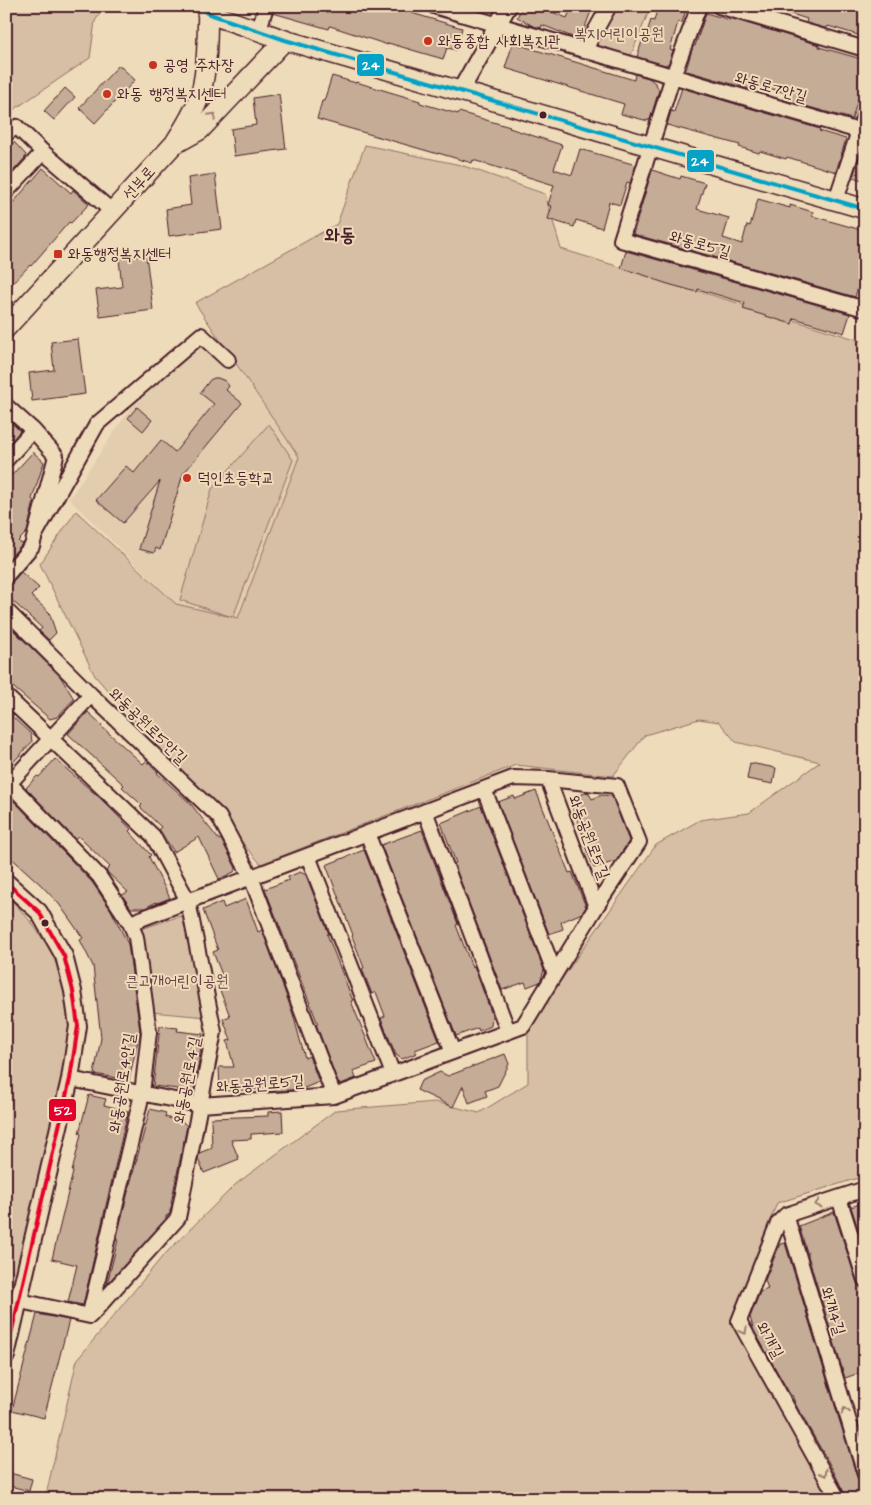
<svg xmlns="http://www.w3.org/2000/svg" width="871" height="1505" font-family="'Architects Daughter','Poor Story',sans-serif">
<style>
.built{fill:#e2cdae}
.green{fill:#d6bfa4;stroke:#906f68}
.building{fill:#c5ac96;stroke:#4a1f2b}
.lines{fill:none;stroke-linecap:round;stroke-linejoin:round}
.minor-casing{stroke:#4a1f2b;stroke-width:18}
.tertiary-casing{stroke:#4a1f2b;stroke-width:20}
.secondary-casing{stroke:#4a1f2b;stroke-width:22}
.minor{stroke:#eedbb9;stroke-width:14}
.tertiary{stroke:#eedbb9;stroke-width:16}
.secondary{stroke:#eedbb9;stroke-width:19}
.bus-1-casing{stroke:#eedbb9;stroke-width:8}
.bus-2-casing{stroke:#eedbb9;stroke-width:8}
.bus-1{stroke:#04a2c6;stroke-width:4}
.bus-2{stroke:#e4002b;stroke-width:4}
.oneway{stroke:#9c7d72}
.poi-dot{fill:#c8321e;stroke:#eedbb9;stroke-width:2}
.bus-dot{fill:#4a1f2b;stroke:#eedbb9;stroke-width:2}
.labels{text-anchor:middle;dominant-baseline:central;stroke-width:4;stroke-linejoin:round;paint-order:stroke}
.park-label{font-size:16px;fill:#663f43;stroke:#eedbb9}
.poi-label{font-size:16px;fill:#4a1f2b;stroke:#eedbb9;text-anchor:start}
.street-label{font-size:16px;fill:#4a1f2b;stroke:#eedbb9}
.quarter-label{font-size:19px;font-weight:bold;fill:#4a1f2b;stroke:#eedbb9}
.line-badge{stroke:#eedbb9;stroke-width:2}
.badge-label{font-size:14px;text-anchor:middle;font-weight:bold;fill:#fff}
</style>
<rect width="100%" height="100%" fill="#eedbb9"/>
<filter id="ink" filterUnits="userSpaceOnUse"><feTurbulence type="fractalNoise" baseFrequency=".02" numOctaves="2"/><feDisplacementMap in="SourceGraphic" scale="10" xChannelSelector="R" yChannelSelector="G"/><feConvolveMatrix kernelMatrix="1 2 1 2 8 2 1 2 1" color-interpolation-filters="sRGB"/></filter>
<g filter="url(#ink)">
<path class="built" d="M213,333L299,457L237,619L176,604L69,499L130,409Z"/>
<path class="green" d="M6,6H105L95,21L90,58L6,115Z
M612,6H651L629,60L589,50Z
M365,145L461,165L545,194L561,249L865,342V1176L777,1203L731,1320L830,1499H45L77,1360L162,1257L236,1184L336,1110L435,1102L479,1113L528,1083V1027L656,845L700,820L749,813L820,762L736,742L719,722L699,719L645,735L613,776L516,765L261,864L95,676L40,564L76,511L176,604L232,617L180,600L212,489L269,424L293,460L233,617L238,618L299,457L195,303L337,224Z
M6,894L31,922L52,952L71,1007L67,1056L19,1290L6,1288Z
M180,916L184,918L205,975L207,1017L151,1012L138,933L141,929Z"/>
<path class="building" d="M275,6H388L462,28L456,50L447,48L443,59L388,43V45L330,26L329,29L273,13Z
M523,6H548L547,10L567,18L572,6H593L580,40L542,25L541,28L533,26L517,17Z
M658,6H687L682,23L678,22L670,50L673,51L669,63L665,65L637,57L642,41L644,42L651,20L654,21Z
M751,6H836L848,10L849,6H865V37L828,26L827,28H825L806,23L807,19L778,10L777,14Z
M706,13L730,20V18L819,45V47L865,60V82L863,89H861L852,119L783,100L786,93L755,84L753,90L687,71L686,70L690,56L693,46H695Z
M513,43L634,80L635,74L649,78L656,84L659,90L650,120L649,119L648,121L621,114L624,104L505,68Z
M119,65L135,80L95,123L79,108Z
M332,76L356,83V82L420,101V103L458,114L459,112L510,127L509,128L562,145L554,169L572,175L580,149L636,165L630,183L627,182L620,205L609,202L602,228L576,220L574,227L548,219L552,206L548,205L554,185L473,160L472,163L438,153V154L317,119L322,101H324Z
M65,88L75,97L54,120L44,111Z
M682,88L820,129L819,131L846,139L836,172L787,157L786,159L760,151L759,153L739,147L740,145L667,125L671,111L674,112Z
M279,94L286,149L234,156L231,129L256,125L253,98Z
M14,142L26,155L25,158L6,179V151Z
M860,154L865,156V181L853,177Z
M43,168L71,193L73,190L89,204L71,223L69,222L31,266L30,265L6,290V253L11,247L6,242V211Z
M652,170L680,179L681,176L705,183L697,209L729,218L723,238L742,244L747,225L750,226L758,199L790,208V205L813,212L812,216L865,231V278L861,277L855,297L633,234Z
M215,174L222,229L169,236L166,209L191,205L188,178Z
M626,251L850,314L844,333L794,318L792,324L743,309L745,303L698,289L697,292L668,284L653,279V278L621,268Z
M146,255L153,310L100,317L96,290L122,287L119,259Z
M78,339L85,394L32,401L29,373L54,370L51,342Z
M214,378H218L225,381L229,386L226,390L242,403L183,474L160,550L156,548L154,553L139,549L160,481L123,523L96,500L126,466L134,473L161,440L175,452L214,404L200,393L210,380Z
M137,407L152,420L143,431L128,418Z
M6,418L20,431L6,447Z
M33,452L44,462L32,499L34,501L27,532L18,541L22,544L6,562V470L12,475Z
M21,572L39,588L31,596L49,612L56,633L49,640L39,631L42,628L6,595V585L12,582Z
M6,623L60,676L74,699L57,717L50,719L6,681Z
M6,711L31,734L32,742L6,770Z
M88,712L102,725L101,726L143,764L146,761L158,772L157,773L190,803L219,840L221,839L236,868L234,872L219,879L199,837L174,852L159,829L161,827L140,807L142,805L122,787L124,785L68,734Z
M55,759L100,798L131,829L129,831L151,855L149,857L170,898L157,903L156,902L145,908H131L122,895L128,892L106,871L110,867L78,836L75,839L26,788L37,776L39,777Z
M750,763L776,768L773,784L747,779Z
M536,791L569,873L572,872L586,907L582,913L561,922L563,929L549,934L498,802L514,796L515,799Z
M588,792L592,799L602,795L612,796L629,841L616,861L594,868L585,846L587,845L569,799Z
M11,801L13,803L14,801L92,882L111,910L128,944L140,1031L129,1080L94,1074L101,1038L93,966L80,940L83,938L59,904L40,884L6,853V807Z
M481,806L544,970L540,982L527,987L525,982L502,990L454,864L456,863L441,823Z
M422,830L458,924L456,925L472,967L474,966L492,1015L491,1026L479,1031L478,1028L456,1036L381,845Z
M364,850L439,1041L415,1050L417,1053L402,1059L396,1055L386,1031L381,1018L385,1016L376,992L372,994L362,969L364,968L352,936L353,935L326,865Z
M300,872L306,875L329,934H327L353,1001H351L376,1063L353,1071L356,1078L341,1084L338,1083L316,1024H318L265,889L289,880L288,877Z
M246,899L258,932L262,930L284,989L293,1014L305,1058L309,1056L319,1082L302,1089L266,1092L265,1089L220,1091L219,1067H234L227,1041L231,1040L223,1019L230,1016L219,988L226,985L213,952L218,950L203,910L222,902L224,908Z
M160,1026L178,1028L177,1031L203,1034L194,1092L191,1094L178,1092V1089L153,1086Z
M505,1054L509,1064L498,1086L485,1091L487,1096L469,1103L463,1086L453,1107L417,1090L421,1081L440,1072L448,1076Z
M89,1095L106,1099L104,1105L128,1111L83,1305L68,1302L77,1265L52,1259L73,1172H72L81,1134L79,1133Z
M150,1109L166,1113L165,1117L183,1122L187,1126L171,1203L172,1204L170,1211V1214L166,1216V1219L107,1284L118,1240H116L128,1192Z
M282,1111L283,1132L251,1134V1139L231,1140L239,1159L204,1173L198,1159L199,1153L212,1148L211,1118L268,1116V1112Z
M865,1202V1250L851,1207Z
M834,1212L857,1283L860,1287L865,1289V1371L845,1378L799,1226Z
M785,1243L857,1477L859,1481L865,1483V1490L861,1491L864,1499H847L833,1470L805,1421L803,1415H801L795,1403L792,1395L791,1396L754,1331L750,1317L760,1292L768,1289L765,1280L780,1244Z
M37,1314L69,1320L44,1418L12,1410Z
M6,1472L32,1479L29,1491L6,1485Z"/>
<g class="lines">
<g class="minor-casing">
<path id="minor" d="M434,6L859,131
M699,6L673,76L621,240L865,309
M719,6L865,49
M259,30L266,6
M584,51L609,6
M6,133L17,127L43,152L6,192
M43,152L113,212
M836,200L865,113
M6,406L33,430L56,456L32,546L6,576
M6,460L33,430
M36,533L97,424L201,335L228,360
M6,610L91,695L219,817L251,877L334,1096
M6,696L153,836L188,901L214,1032L178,1218L90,1316L6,1298
M548,779L617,786L639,842L596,907
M6,780L99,876L130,923L136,937L149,1032L142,1094L90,1313
M6,787L91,695
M484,789L555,974
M425,811L508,1031
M367,833L453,1052
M308,856L393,1074
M70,1079L200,1105L334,1096L523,1026L596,907L548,779L513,778L130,923
M839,1198L865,1280
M786,1215L865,1474
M838,1499L739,1321L778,1223L786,1215L865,1189"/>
</g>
<g class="tertiary-casing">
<path id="tertiary" d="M461,90L508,6
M6,882L39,912L64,956L73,991L78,1026L70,1079L6,1356"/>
</g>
<g class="secondary-casing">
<path id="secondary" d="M207,13L285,40L865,209
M175,144L200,130L285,40
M6,328L174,144C184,128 195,111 201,92C208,65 207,34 208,6"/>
</g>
<use href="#minor" class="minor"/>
<use href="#tertiary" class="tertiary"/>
<use href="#secondary" class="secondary"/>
<g class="bus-1-casing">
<path id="bus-1" d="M207,13L285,40L865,209"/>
</g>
<g class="bus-2-casing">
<path id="bus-2" d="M6,882L39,912L64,956L73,991L78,1026L70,1079L6,1356"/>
</g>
<use href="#bus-1" class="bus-1"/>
<use href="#bus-2" class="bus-2"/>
</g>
<defs><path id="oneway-chevron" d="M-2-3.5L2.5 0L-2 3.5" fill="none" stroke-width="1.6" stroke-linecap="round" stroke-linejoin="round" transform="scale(1.25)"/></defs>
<g class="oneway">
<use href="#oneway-chevron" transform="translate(213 116) rotate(-47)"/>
<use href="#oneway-chevron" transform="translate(818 1204) rotate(162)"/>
<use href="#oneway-chevron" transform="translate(744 1331) rotate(61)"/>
<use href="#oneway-chevron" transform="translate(845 1411) rotate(-107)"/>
<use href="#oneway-chevron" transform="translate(824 1473) rotate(61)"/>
</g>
</g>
<g class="poi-dot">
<circle cx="428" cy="41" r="5"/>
<circle cx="153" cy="65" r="5"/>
<circle cx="107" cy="94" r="5"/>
<rect x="53" y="249" width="10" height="10" rx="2.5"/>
<circle cx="187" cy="478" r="5"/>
</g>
<g class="bus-dot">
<circle cx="543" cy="115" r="4.5"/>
<circle cx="45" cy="923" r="4.5"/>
</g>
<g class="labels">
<g class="park-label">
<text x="619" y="34">복지어린이공원</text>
<text x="177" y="981">큰고개어린이공원</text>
</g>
<g class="poi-label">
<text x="438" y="41">와동종합 사회복지관</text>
<text x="163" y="65">공영 주차장</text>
<text x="117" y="94">와동 행정복지센터</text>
<text x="68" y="254">와동행정복지센터</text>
<text x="197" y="478">덕인초등학교</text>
</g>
<g class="street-label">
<text transform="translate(771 87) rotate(16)">와동로7안길</text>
<text transform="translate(139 183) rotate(-48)">선부로</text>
<text transform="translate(700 244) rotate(16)">와동로5길</text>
<text transform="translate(148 726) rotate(44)">와동공원로5안길</text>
<text transform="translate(589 837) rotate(69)">와동공원로5길</text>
<text transform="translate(187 1080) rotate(-79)">와동공원로4길</text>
<text transform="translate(122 1083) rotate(-81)">와동공원로4안길</text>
<text transform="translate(260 1084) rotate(-4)">와동공원로5길</text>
<text transform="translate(833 1311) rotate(73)">와개4길</text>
<text transform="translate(770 1340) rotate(61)">와개길</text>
</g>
<g class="quarter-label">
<text x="340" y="235">와동</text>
</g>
</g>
<g class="line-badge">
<rect x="356" y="53" width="29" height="24" rx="5" fill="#04a2c6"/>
<rect x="686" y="149" width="29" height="24" rx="5" fill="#04a2c6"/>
<rect x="48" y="1098" width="29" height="24" rx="5" fill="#e4002b"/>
</g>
<g class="badge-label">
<text x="371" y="70">24</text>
<text x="700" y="166">24</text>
<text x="63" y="1115">52</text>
</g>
<rect width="871" height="1505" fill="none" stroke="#eedbb9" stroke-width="25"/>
<rect x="12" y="12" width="846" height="1480" fill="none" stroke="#4a1f2b" stroke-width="2" filter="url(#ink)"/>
</svg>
